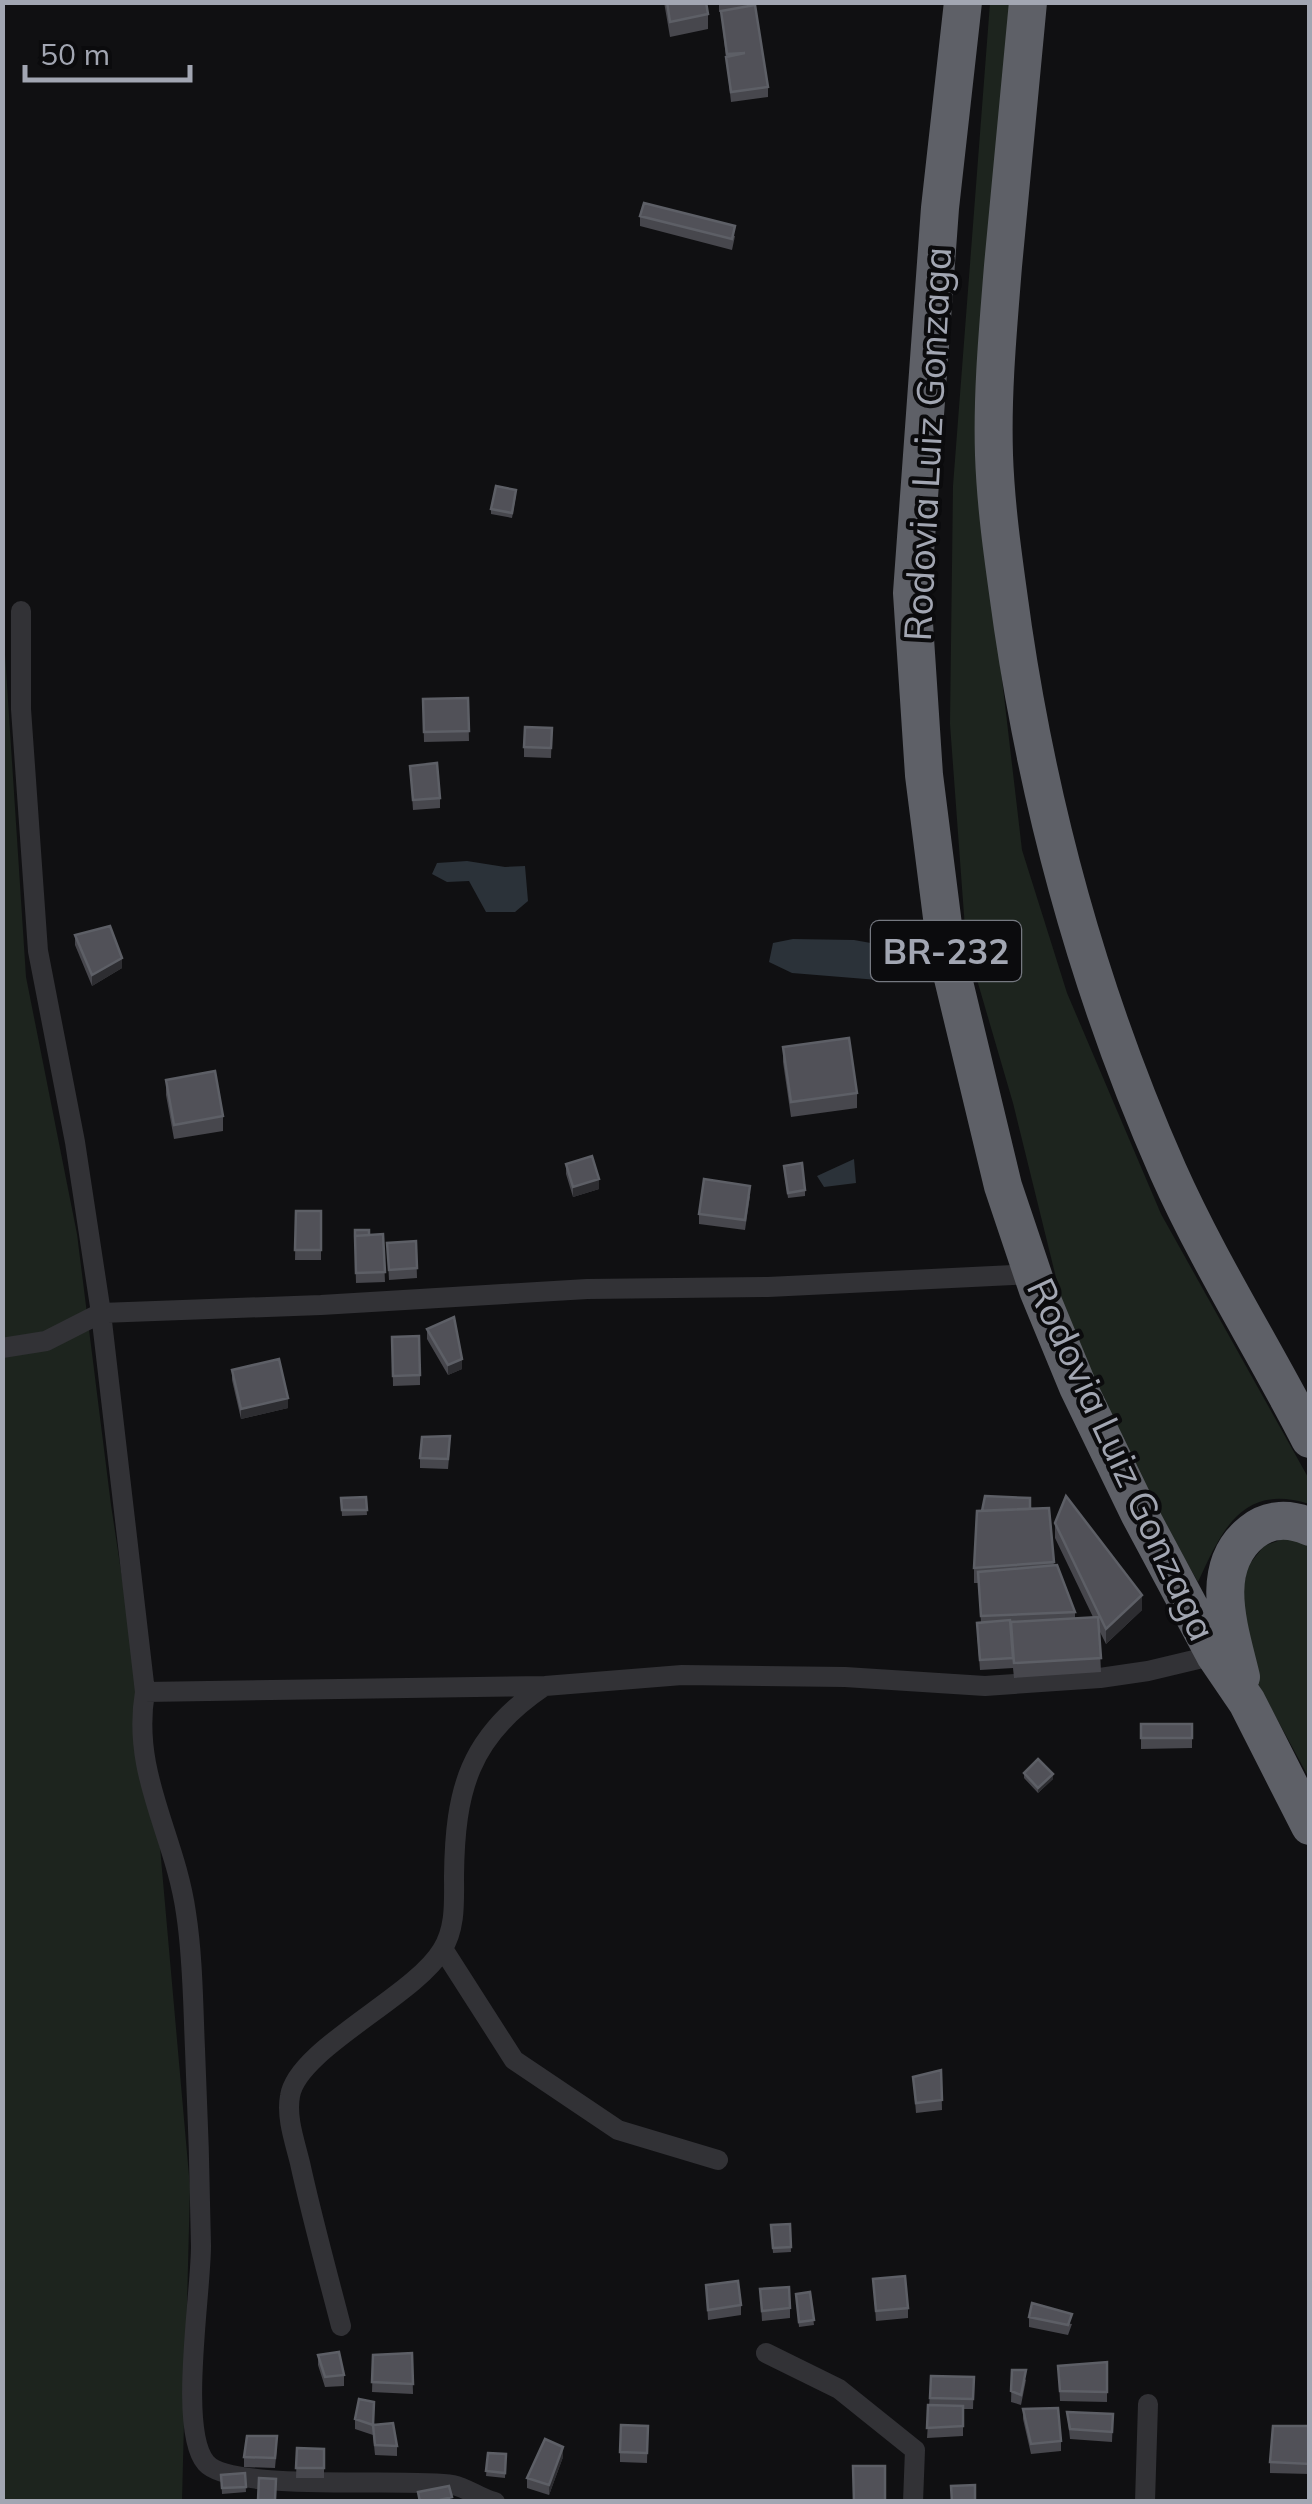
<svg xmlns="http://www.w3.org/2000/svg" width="1312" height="2504" font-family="Mulish,sans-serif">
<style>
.green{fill:#1d241e}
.water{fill:#2b3239}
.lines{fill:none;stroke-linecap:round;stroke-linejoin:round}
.street{stroke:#323236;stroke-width:20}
.highway{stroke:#5e6067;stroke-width:38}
.wall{fill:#47474d}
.shaded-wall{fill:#2d2d31}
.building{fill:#515158;stroke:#5d5f66;stroke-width:2.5}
.labels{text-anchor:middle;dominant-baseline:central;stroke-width:8;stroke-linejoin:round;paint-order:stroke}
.shield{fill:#0b0b0d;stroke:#757880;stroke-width:2.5}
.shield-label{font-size:35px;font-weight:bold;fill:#a2a6b2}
.street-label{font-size:38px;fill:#a2a6b2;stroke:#0b0b0d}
</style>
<rect width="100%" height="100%" fill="#101012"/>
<path class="green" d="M990,3H1014L986,542L1022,850L1067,993L1161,1214L1309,1479V1504C1242,1483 1222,1530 1198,1582L1107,1424L1062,1302L1013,1103L966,942L950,724L953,486Z
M2,608L26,977L77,1234L111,1505L156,1802L190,2187L182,2501H3Z
M1286,1538L1309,1545V1778L1244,1658L1239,1605L1248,1566L1264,1546Z"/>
<path class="water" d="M467,861L505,867L525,866L528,901L515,912H486L469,881L447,882L432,874L437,863Z
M793,939L854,940L882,945L878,980L792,973L769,962L773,943Z
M854,1159L856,1183L824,1187L817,1176Z"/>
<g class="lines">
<path class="street" d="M21,611V709L38,951L75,1142L101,1313L145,1692C131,1774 175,1834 186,1913C193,1958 193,2004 195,2049C198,2115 200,2181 201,2246C201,2294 178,2431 206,2463C232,2493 407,2477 453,2485C468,2488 480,2499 495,2502
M2,1348L46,1341L101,1313L321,1305L587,1289L768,1287L1033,1274
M145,1692L545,1686L682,1675L845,1677L985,1686L1100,1678L1148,1671L1215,1655
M443,1949L514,2060L618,2130L718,2160
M341,2326C327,2272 312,2218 300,2163C295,2142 286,2118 290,2096C297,2049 415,1996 442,1950C456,1928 454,1901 454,1876C455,1790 469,1737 543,1687
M766,2353L839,2389L915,2450L913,2502
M1145,2502L1148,2404"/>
<path class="highway" d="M963,2L940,208L912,593L924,775L946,949L1003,1186L1038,1290L1078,1387L1139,1513L1215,1655L1247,1702L1310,1826
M1028,2C1019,90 1011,178 1003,266C998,329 992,392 994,455C996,513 1005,570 1013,628C1041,816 1091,997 1168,1171C1209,1263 1264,1349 1310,1439
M1241,1677C1230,1630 1207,1568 1252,1532C1269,1518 1290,1518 1310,1527"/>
</g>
<path class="wall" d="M664,2H706L708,14V29L670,37Z
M719,2H749L768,87V97L731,102L721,12H719Z
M640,216L735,236L732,250L640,226Z
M516,495L512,518L491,514V509Z
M468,698L469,741L424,742L423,699Z
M552,728L551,758L524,757V747Z
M410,766L440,798V808L413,810Z
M75,935L122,968L92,986L75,945Z
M783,1047L857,1093V1108L791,1117L783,1062Z
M166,1080L223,1116V1131L174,1139L166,1095Z
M566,1164L599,1189L573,1197L566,1174Z
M784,1171L805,1190V1196L788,1198Z
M750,1196L745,1230L699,1224V1214Z
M296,1211H321V1260H295Z
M383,1234L385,1282L356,1283L355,1246L369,1235Z
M416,1241L417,1278L389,1280L387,1243Z
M427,1329L462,1369L448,1375L427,1339Z
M392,1337L420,1375V1385L393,1386Z
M232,1370L288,1408L241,1419L232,1380Z
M450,1446L448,1469L420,1468V1458Z
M366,1497L367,1515L342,1516L341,1498Z
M1049,1508L1054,1566L1075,1612V1618L1093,1617L1055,1538V1523L1142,1610L1106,1644L1099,1630L1101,1672L1014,1678L1013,1668L980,1670L977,1633L981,1622L978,1583H974V1568L1030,1509Z
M1141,1724H1192V1748L1141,1749Z
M1024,1773L1053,1779L1038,1793L1024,1778Z
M941,2070L942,2110L916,2113L913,2077Z
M790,2224L791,2252L773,2253L771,2225Z
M873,2279L908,2308V2318L876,2321Z
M706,2285L741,2305V2315L708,2320Z
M760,2289L790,2308V2318L762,2321Z
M810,2292L814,2325L799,2327L796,2294Z
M1029,2317L1072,2324L1068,2335L1029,2327Z
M412,2353L413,2394L372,2392L373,2355Z
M318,2355L344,2375V2386L325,2387L318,2365Z
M1107,2362V2402L1060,2401L1058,2366Z
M1012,2370L1026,2380L1021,2405L1011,2402Z
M931,2376L974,2377L973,2409H963V2436L927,2438Z
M1023,2409L1061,2441V2451L1031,2454L1023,2419Z
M1067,2412L1113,2414L1112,2442L1070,2439Z
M355,2419L373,2425L397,2446V2456L375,2455L373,2435L355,2429Z
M648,2426L647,2463L620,2462V2452Z
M1310,2426V2474L1270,2473V2462Z
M277,2446L275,2468L244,2467V2457Z
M297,2448L324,2449V2478H296Z
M488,2453L506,2454L505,2478L486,2476Z
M563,2457L549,2495L527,2488V2478Z
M245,2473L246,2492L222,2494L221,2475Z"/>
<path class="shaded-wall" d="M122,958V968L92,986V975Z
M599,1179V1189L573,1197V1187Z
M462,1359V1369L448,1375V1365Z
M288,1398V1408L241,1419V1409Z
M1142,1595V1610L1106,1644V1629Z
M1053,1774V1779L1038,1793V1788Z
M563,2447V2457L549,2495V2485Z"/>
<path class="building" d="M667,2H706L708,14L670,22Z
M755,5L768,87L731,92L726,57L745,53L727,54L721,11Z
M644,203L735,226L732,239L640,216Z
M496,486L516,490L512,513L491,509Z
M468,698L469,731L424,732L423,699Z
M525,727L552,728L551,748L524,747Z
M437,763L440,798L413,800L410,766Z
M110,926L122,958L92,975L75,935Z
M849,1038L857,1093L791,1102L783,1047Z
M215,1071L223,1116L174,1125L166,1080Z
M592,1156L599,1179L573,1187L566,1164Z
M802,1163L805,1190L788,1193L784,1166Z
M704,1179L750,1186L745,1220L699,1214Z
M296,1211H321V1250H295Z
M355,1230H369V1235L355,1236Z
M383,1234L385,1272L356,1273L355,1236Z
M416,1241L417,1268L389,1270L387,1243Z
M454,1317L462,1359L448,1365L427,1329Z
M419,1336L420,1375L393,1376L392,1337Z
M279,1359L288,1398L241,1409L232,1370Z
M450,1436L448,1459L420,1458L422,1437Z
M985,1496L1030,1498V1509L982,1511Z
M1066,1496L1142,1595L1106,1629L1055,1523Z
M366,1497L367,1510H342L341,1498Z
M1049,1508L1054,1562L974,1568L977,1511Z
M1057,1565L1075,1612L981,1616L978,1572Z
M1098,1617L1101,1658L1014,1663L1011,1622Z
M1010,1620L1013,1658L980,1660L977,1623Z
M1141,1724H1192V1738H1141Z
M1038,1759L1053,1774L1038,1788L1024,1773Z
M941,2070L942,2100L916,2103L913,2077Z
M790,2224L791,2247L773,2248L771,2225Z
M905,2276L908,2308L876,2311L873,2279Z
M738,2281L741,2305L708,2310L706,2285Z
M789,2287L790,2308L762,2311L760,2289Z
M810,2292L814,2320L799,2322L796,2294Z
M1032,2303L1072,2314L1068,2325L1029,2317Z
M339,2352L344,2375L325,2377L318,2355Z
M412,2353L413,2384L372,2382L373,2355Z
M1107,2362V2392L1060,2391L1058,2366Z
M1012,2370H1026L1021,2395L1011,2391Z
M931,2376L974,2377L973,2399L930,2398Z
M359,2399L374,2402L373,2425L393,2423L397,2446L375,2445L373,2425L355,2419Z
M928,2405L963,2406V2426L927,2428Z
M1058,2408L1061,2441L1031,2444L1023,2409Z
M1067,2412L1113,2414L1112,2432L1070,2429Z
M621,2425L648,2426L647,2453L620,2452Z
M1273,2426H1310V2464L1270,2462Z
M247,2436H277L275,2458L244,2457Z
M545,2439L563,2447L549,2485L527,2478Z
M297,2448L324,2449V2468H296Z
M488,2453L506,2454L505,2473L486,2471Z
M853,2466H885V2502H854Z
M245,2473L246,2487L222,2488L221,2475Z
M259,2478L276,2479L275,2500H258Z
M975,2485V2502H952L951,2486Z
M449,2486L452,2497L432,2502H420L418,2492Z"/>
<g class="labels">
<rect class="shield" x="871" y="921" width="150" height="60" rx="8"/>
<g class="shield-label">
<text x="946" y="951">BR-232</text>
</g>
<g class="street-label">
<text transform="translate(927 444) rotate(-87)">Rodovia Luiz Gonzaga</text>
<text transform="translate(1122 1459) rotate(65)">Rodovia Luiz Gonzaga</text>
</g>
</g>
<rect width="1312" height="2504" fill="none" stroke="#a2a6b2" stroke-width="10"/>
<path d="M25 65v15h165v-15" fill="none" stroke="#a2a6b2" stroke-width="5"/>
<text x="40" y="65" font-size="30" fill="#a2a6b2" stroke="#0b0b0d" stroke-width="8" paint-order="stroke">50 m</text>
</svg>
